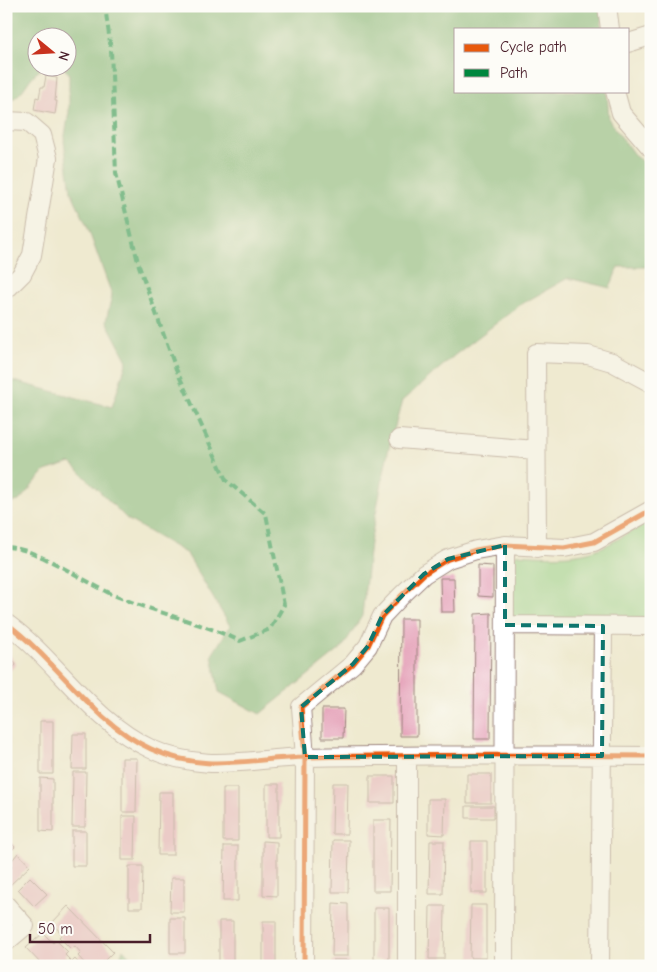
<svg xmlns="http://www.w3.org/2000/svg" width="657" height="972" font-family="'Comic Neue',sans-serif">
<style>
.green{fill:#91d28a;stroke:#6e785a}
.forest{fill:#74b476;stroke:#5f6a50}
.building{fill:#e6a6bc}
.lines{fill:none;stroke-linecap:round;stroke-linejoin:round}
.minor-casing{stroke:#9c847e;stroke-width:20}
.minor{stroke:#fff;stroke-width:18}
.quiet{stroke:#00873e;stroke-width:4;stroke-dasharray:8 4;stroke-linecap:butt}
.cycleway-casing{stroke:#fdfcf7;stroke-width:8}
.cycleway{stroke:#e8590c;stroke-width:5}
.marked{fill:none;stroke:#0f766e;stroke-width:4;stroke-dasharray:10 6;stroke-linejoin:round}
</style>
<rect width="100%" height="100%" fill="#fdfcf7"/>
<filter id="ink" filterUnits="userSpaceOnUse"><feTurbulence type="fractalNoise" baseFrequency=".02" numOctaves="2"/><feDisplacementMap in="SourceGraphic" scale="10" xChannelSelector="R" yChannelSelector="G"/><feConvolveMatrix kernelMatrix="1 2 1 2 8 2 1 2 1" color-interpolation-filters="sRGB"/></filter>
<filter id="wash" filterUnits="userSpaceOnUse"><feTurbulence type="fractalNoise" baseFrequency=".0096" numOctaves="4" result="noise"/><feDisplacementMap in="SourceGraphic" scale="20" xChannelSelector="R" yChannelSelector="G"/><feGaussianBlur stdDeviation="1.12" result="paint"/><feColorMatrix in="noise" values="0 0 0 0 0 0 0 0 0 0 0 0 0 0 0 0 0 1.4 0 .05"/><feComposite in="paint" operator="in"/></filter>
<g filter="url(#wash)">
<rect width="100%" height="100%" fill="#efead0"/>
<path class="green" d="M651,520V620H517L510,613L511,562L517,554C549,556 582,559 611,543C625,536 637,526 651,520Z"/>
<path class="forest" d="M6,6H601L602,29H456V91H607L609,120L635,156L651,168V267H618L610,288L568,278L520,305L455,355L402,401L388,452L370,543L362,616L342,648L260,714L219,692L212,655L230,626L187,554L127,519L71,463L45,471L19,501L6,504V379L112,407L127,361L106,321L112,295L87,226L71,191L64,141L69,112V73L63,68H68V38H38V68H44C25,77 28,94 6,102Z
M123,949L139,966H118Z"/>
<g id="blocks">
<path class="building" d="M46,76L57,78L55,101H57L55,114L34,110L36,97L39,98L41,87H44Z
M478,565L493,566V597L478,596Z
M440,578H454L455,612H441Z
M491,613L490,739H474L475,614Z
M401,619H417V736H400Z
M6,648L16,665L6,674Z
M322,709H344L343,738H322Z
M40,721H53V774H40Z
M73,734H86V769H72Z
M122,758H137L136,812H122Z
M73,772H86L85,827H72Z
M467,774H491V803H467Z
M370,776H394V803H370Z
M40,778L53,779V832L40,831Z
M333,783H348L347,834H332Z
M266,784H279V837H266Z
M223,788H238V841H223Z
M159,792H173V855H158Z
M428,799H445L444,835L428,834Z
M466,806H494V818H466Z
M122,816H136L135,860H122Z
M373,820H391L390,891H373Z
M72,831H86V866H72Z
M6,837L15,847L6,855Z
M333,840H349L348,892H332Z
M263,841L277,842V896L263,895Z
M430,841H444L443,894H429Z
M471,841H487V893H471Z
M224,846H238V901H223Z
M18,853L30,866L9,886L6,882V873L12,867L11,866L6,870V861L9,864Z
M129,866H143L142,908H129Z
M30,877L47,894L34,906L18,889Z
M171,878H184V912H170Z
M333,903L348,904V956H332Z
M471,905H486V958H470Z
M68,906L113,952L99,966L92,964L87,966L78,956L81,953L75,946L71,949L59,937L62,934L52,923Z
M430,906H445L444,959H429Z
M374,908H389V960H374Z
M170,918H185V953H170Z
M219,921H233V966H219Z
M263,921H276V966H263Z
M43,933L53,943L56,940L68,952L65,955L72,962L75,959L81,966H43L26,948Z
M333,960H349V966H333Z
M471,963H487V966H471Z"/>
</g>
</g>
<g filter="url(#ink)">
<use href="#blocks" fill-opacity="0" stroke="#9c847e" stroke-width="1"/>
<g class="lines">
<g class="minor-casing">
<path id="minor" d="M607,6L610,29
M628,43L651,36
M615,91L621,113L651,148
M6,121L27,122L42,135L48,158L32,255L22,274L6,290
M399,439L536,450
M537,548L536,353L588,355L612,362L651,383
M6,623C58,661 91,721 151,749C206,774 250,758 307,757C421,755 536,755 651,756
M505,625L651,626
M6,905L25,926L6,942
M304,966L305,757L301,707L353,664L368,646L382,616L402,595L424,574L448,559L476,550L505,545L564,548L594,542L651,510
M407,966V757
M504,966L505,545
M600,966L603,626"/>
</g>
<use href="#minor" class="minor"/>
<path class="quiet" d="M6,547C40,548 89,586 121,598C161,614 202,623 240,641L270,629L284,605L266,514L226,480L176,369L139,266L116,173L111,50L105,6"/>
<g class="cycleway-casing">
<path id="cycleway" d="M6,623C58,661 91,721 151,749C206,774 250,758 307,757C421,755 536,755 651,756
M304,966L305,757L301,707L353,664L368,646L382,616L402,595L424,574L448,559L476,550L505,545L564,548L594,542L651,510"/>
</g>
<use href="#cycleway" class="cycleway"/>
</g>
</g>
<path d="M0 0H657V972H0ZM505,545V625L603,626L602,756L305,757L301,707L353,664L368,646L382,616L424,574L448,559Z" fill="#efead0" fill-opacity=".55" fill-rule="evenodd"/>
<path class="marked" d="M505,545V625L603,626L602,756L305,757L301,707L353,664L368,646L382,616L424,574L448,559Z"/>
<rect width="657" height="972" fill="none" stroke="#fdfcf7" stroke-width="25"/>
<rect x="454" y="28" width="175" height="65" fill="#fdfcf7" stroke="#b5a4a5"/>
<rect x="464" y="44" width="25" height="8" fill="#e8590c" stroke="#b5a4a5"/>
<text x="500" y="52" font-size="15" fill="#4a1f2b">Cycle path</text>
<rect x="464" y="69" width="25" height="8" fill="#00873e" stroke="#b5a4a5"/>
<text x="500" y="78" font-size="15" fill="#4a1f2b">Path</text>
<g transform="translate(52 52) rotate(108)"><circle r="24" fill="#fdfcf7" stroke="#b5a4a5"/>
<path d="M0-4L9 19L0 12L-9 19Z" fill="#c8321e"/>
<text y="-8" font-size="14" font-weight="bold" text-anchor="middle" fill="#4a1f2b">N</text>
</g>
<path d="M30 934v8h120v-8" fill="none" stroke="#4a1f2b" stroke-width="2.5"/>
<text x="38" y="934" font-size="15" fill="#4a1f2b" stroke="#fdfcf7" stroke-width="4" paint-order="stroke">50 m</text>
</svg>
